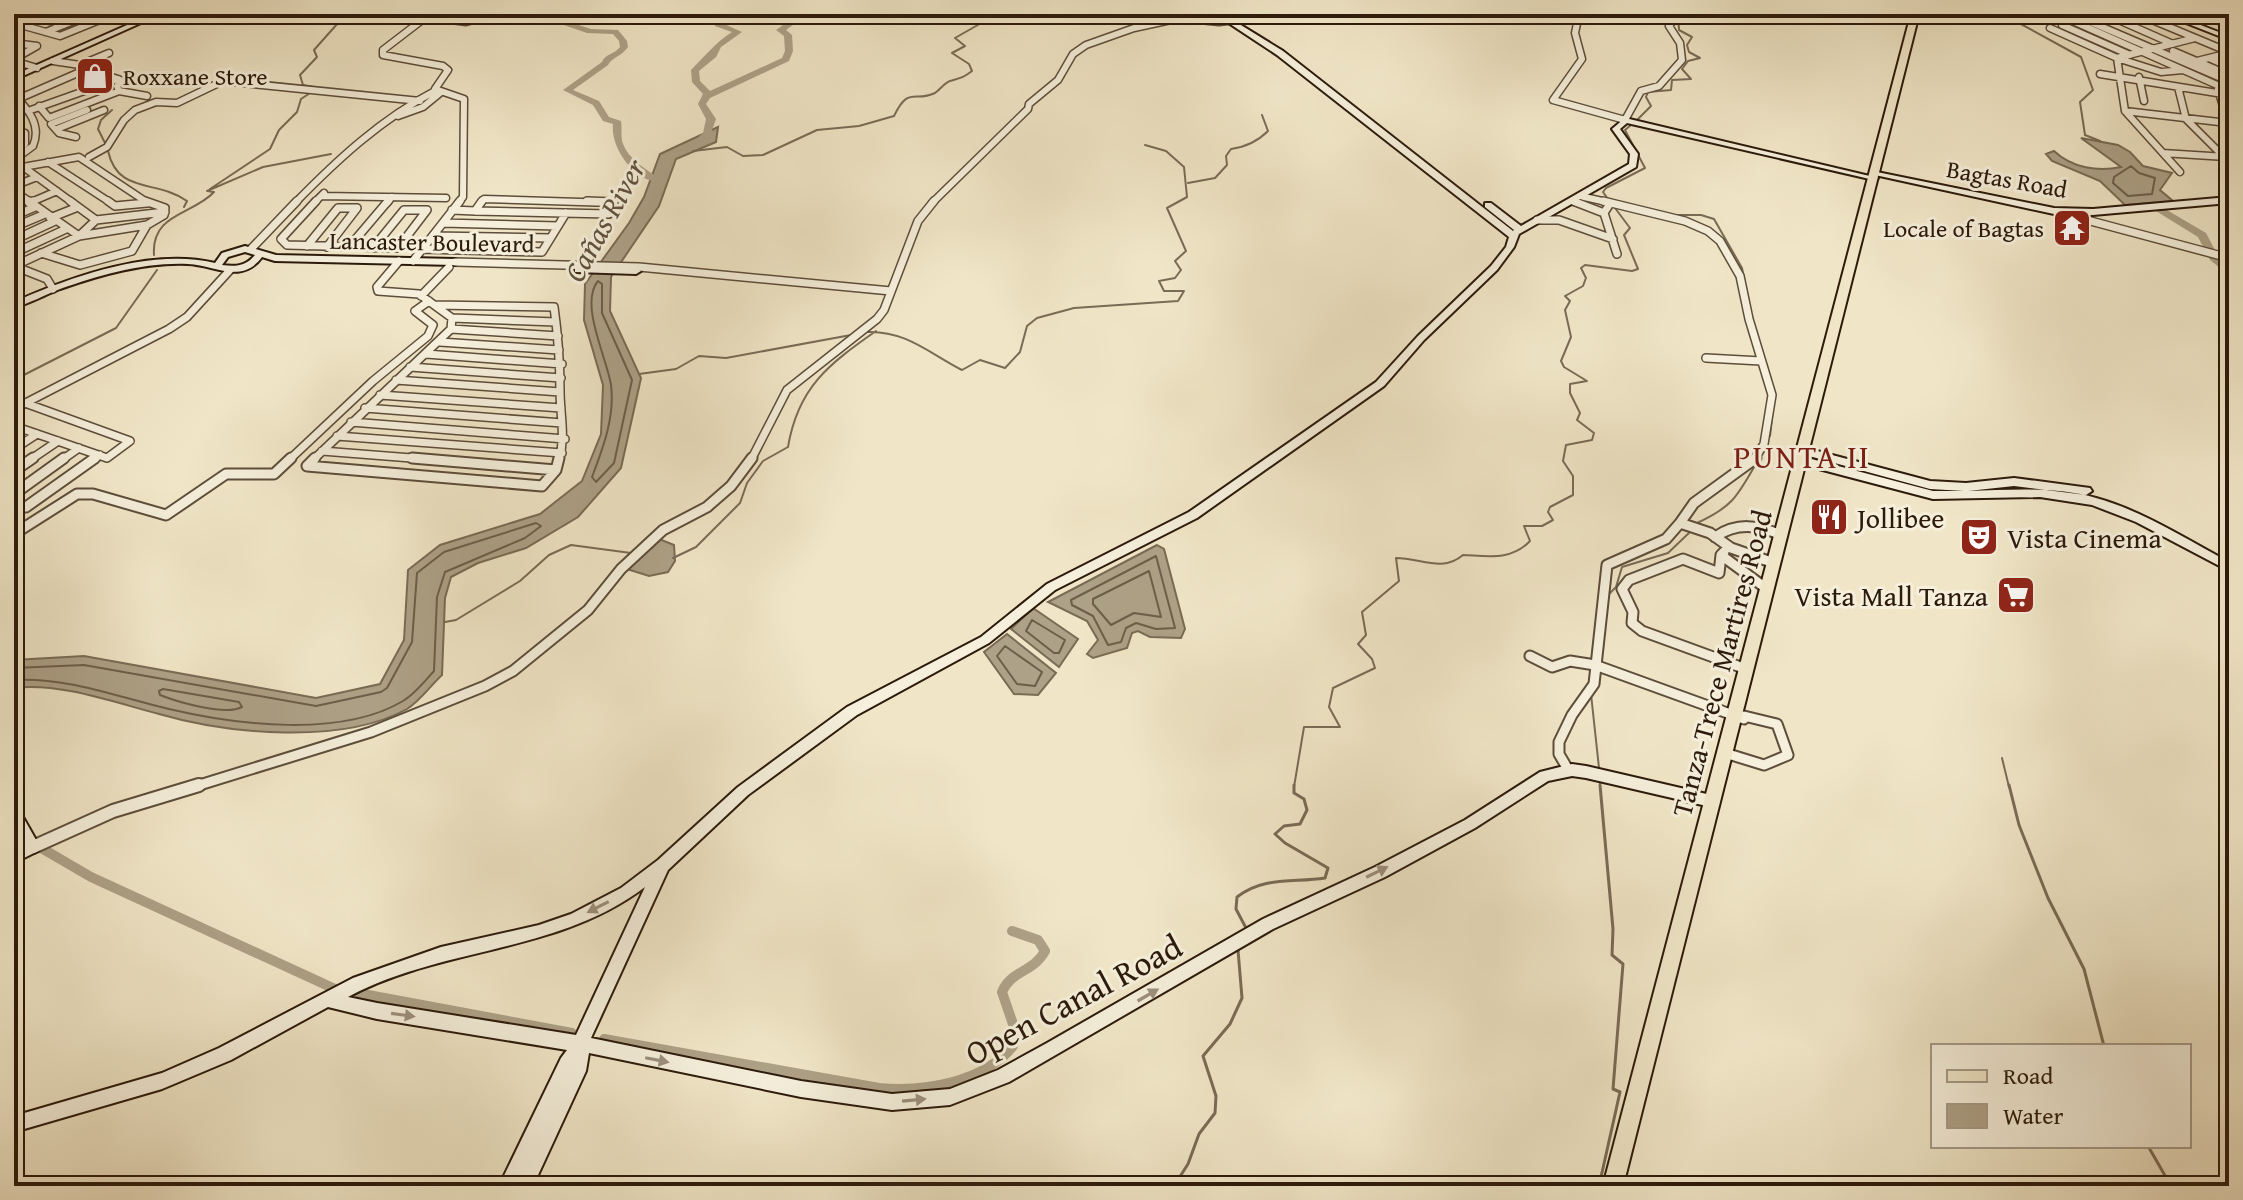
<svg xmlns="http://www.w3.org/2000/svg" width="2243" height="1200" font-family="'Gentium Book Plus',serif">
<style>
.water{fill:#ada187;stroke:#796b55;stroke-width:2}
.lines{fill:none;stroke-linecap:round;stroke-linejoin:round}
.shore{stroke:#6c5e49;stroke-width:2}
.stream-far1{stroke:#796b55;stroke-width:2}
.stream{stroke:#796b55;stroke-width:3}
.canal{stroke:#ada187;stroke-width:10}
.river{fill:#ada187;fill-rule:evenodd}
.street-far3-casing{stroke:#5d4d3a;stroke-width:9}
.street-far2-casing{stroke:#5d4d3a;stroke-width:10}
.street-far1-casing{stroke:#5d4d3a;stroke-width:13}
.street-casing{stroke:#5d4d3a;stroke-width:16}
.secondary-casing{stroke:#2c1a0b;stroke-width:4}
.primary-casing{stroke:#2c1a0b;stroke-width:4}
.street-far3{stroke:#f5efdb;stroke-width:6}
.street-far2{stroke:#f5efdb;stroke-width:7}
.street-far1{stroke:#f5efdb;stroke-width:9}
.street{stroke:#f5efdb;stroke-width:12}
.secondary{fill:#f5efdb;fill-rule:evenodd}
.primary{fill:#f0e6c7;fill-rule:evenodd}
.oneway{fill:#9b8f7d}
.labels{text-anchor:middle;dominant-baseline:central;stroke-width:6;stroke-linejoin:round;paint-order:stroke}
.far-poi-label{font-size:24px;fill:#2c1a0b;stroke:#f5efdb;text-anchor:start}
.far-street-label{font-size:24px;fill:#2c1a0b;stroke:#f5efdb}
.poi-label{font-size:28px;fill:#2c1a0b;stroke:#f5efdb;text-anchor:start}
.street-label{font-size:28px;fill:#2c1a0b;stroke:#f5efdb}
.water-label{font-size:30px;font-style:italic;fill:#60503d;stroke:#f5efdb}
.quarter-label{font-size:32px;letter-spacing:2px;fill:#7a1f14;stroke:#f5efdb}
.near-street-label{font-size:34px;fill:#2c1a0b;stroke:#f5efdb}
</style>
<rect width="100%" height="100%" fill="#f0e6c7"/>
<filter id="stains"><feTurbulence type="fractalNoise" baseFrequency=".0025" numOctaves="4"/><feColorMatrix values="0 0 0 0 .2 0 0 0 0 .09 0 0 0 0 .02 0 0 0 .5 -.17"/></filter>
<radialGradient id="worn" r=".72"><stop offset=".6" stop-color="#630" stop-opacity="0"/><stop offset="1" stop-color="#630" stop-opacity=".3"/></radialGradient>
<path class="water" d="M718,127L716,142L676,159L659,206L611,277L610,311L641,378L621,468L578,517L526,548L478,563L451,577L445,598L442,675C431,685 420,701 407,709C342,745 228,734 159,714C116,703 59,682 14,688V660L84,656L316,698L380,684L404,640L408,570L440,545L540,514L582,481L601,434L603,385L584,320L585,284L629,223L644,197L660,154Z
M2081,138L2118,145L2130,152L2143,166L2172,173L2160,190L2173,201L2125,205L2100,181L2052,161L2046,154L2054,151C2072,168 2098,172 2121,167Z
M659,539L674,545L675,561L668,572L649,576L627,569Z
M1157,545L1164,549L1185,629L1181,638L1150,637L1138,631L1132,633L1127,648L1093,658L1087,654L1098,640L1087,621L1048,602Z
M1033,608L1078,639L1059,667L1011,629Z
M1007,634L1056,673L1038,695L1014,694L984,652Z"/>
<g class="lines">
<path class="shore" d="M2131,166L2139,173L2155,178L2152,194L2128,196L2113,183L2114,177Z
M598,281L602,284V313L632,380L614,463L596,482L592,477C603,448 615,417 611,385C607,358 579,304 598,281Z
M1156,556L1175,628L1156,629L1136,623L1126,628L1121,642L1108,645L1093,616L1072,605L1071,600Z
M1149,571L1161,617L1134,613L1111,625L1093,604V599Z
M1032,620L1065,640L1059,653H1054L1026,631Z
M1005,646L1042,672L1035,686L1017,684L997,656Z
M14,668L84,665L316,706L381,692L387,688L412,642L417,573L444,552L536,523L541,526L525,538L445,572L437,597L434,671C425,681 415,694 403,701C341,738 237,725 169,709C117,697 68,677 14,680
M163,689L239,702L242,707C225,716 178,702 160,695L159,691Z"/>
<path class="stream-far1" d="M2021,14L2019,23L2081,57L2093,90L2080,102L2085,135L2100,141
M313,87L303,85L300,75L317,57L314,50L346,14
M1636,121L1651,106L1646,97L1648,92L1671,90L1672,80L1691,79L1682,69L1688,61L1700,58L1689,52L1687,45L1692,37L1679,30L1678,14
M106,145L98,129L101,120L112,110
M108,151C118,195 156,179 187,201L184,207
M693,151L727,147L743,156L763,155L817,130L859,126L894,116C909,85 914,103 935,93C940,90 944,83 950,81C960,78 963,78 972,71L969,64L952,53L965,46L955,38L983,22L1007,14
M1188,183L1215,178L1227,165L1226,156L1231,149C1246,147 1257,142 1268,131L1262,115
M210,189L270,149L279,130L297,112L301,99L310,93
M1608,199L1603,192L1606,188L1645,168L1625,130L1631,125
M1672,215H1701L1714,219L1742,268L1749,302
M154,255C151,213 193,215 214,192L207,191L263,167L331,154
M866,332C905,330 929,353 962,370L980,360L1005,368L1020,352L1027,326L1037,318L1074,308L1178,301L1184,291H1164L1159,281L1175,278L1181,270L1175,261L1186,251L1167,208L1187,197L1184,167L1166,151L1145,145
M639,374L676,369L699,356L726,358L851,335
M14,380L116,328L157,270
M2229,384L2220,386L2229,427
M1770,436L1775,392
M1697,523C1734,506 1737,496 1757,462
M673,558L696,547L740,503L747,483L763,461L788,447C798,387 829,364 876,331
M1609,594L1616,587L1622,567L1668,553L1691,531
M445,622L456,620L520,581L549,555L571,545L631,553
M1601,662L1607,603
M1591,694L1599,768
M2002,758L2009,787
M1600,781V787
M1294,787L1304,727H1340L1329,707L1333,688L1375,668L1372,659L1358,644L1366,635L1362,612L1399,581L1396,558C1421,558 1442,573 1463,555C1488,556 1511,561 1530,541L1524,526H1542L1553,520L1548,512L1550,507L1573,495V476L1563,461L1566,445L1592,440L1594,433L1577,420L1580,413L1570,393V384L1587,381L1564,367L1561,361L1571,337L1565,310L1570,301L1565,296L1583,286L1586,278L1581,268L1585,265L1632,271L1638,269L1624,235L1630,228L1615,208"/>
<path class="stream" d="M2009,785L2019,825L2048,898L2084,969L2104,1046
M1246,928L1236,909L1237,897C1264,876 1293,883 1325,878L1328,868L1285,843L1275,834L1284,826L1300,824L1307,810L1304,799L1294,793V785
M2148,1146L2171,1186
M1174,1186L1188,1164L1199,1134L1215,1113L1216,1096L1203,1056L1230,1024L1242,998L1238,950
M1599,1186L1620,1092L1613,1089L1623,964L1612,955L1613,929L1600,785"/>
<path class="canal" d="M43,849L91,877L335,989
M352,992L572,1033
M604,1039L879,1088C924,1092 983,1083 1013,1046L1015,1030L1002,992C1010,971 1034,972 1045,951L1038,940L1012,931"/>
<path class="river" d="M532,14H544L591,29L618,30L627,41L628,47C621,57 612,57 608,65L573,90L599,101L609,117L621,121C622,127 621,134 622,141C627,158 645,169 659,178V182C635,182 610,148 613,124L603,121L593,105L563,90L602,62C605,54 615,54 620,47L619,41L613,34L587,33Z
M718,14H726L722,23L742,32L721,47L716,57L699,71L700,81L710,91L782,58L785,51L784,36L776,30L799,14H808L786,30L792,35L793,51L789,61L710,98L706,104L716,119L710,136L696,147L691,144L703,133L706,119L698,104L703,94L692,82L691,70C705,56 715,43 732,32L715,26L713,20Z
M2160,206L2206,233L2218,256L2229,266V275L2210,260L2198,237L2156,211L2155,209Z"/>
<g class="street-far3-casing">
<path id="street-far3" d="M24,14L64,25
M118,14L144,20
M207,14L222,18
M430,14L383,50V55L443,66L448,70L435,89L464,99L463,197L458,203
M1579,14L1575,33L1582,59L1553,100L1625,120L1641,91L1659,86L1682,60L1680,43L1669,26L1673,21L1671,14
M2072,14L2228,81
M2105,14L2173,44
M2138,14L2229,52
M2202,14L2229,25
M430,17L466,22L486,17
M2075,22L2217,85
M14,23L60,36L97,21
M2062,25L2130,55
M2050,28L2117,58L2125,111L2180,172
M46,32L91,14
M14,43L37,46L23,54
M2173,51L2229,75
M2117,58L2195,38
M2209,58L2229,67
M2120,59L2161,72L2183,70
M53,61L80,65L109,53
M2197,61L2229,53
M24,64L37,68
M2100,74L2229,95
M2139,77L2144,101
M85,81L102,74L118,79
M2178,87L2186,119L2229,162
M2218,89L2227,120
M14,95C28,109 42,125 33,146L14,160
M18,99L80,72
M39,106L49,118L119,91
M28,111L118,79L122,81L117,86L119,91L147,96
M2125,111L2219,122
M398,116L423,107L440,93
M57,129L104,110
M14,131L25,133V144L14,154
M76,137L59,133L51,124L87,110
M2163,153L2226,157
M89,157L107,147L124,120L135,110L156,102L177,103L223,81L420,101
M48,162L111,203
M22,166L73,203
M23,167L79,157L148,203
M14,186L37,177
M14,191L32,203
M322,196L446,198
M1580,196L1611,203
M1572,201L1578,203
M18,203L26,200
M29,203L57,191
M143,203H147
M295,203C337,160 381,119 435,91
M314,203L324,193
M387,203L392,197
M481,203L484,199L613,203
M932,203L1028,109L1029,104L1058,80L1073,54L1086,45L1134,28L1180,18L1219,22L1287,14"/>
</g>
<g class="street-far2-casing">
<path id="street-far2" d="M29,201L79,236L147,225L164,215L165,208L145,201
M70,201L96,220L165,212
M108,201L115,206L147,203
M316,201L281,239L287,245L399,248
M1573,201L1604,213
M1603,201L1685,221L1708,231L1720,241L1740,276L1749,319L1772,395L1764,444L1754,460
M29,203L33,201
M14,205L23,201
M1609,205L1604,213L1617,254
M452,210L475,211
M475,211L609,214L614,202L587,201
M475,211L482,201
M2057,212L2229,258
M14,216L35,207
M50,218L78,207
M1537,220H1559L1613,239
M443,223L558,226
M14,227L45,214
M433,236L550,238
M14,240L55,221
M307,246L338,208H357L327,247
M349,247L388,201
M373,248L404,210H427L398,248
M251,249L297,201
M422,249L542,252L566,213
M14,253L66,229
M41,253L80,265L132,251L147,225
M413,261L460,201
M455,262L639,267L891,291
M14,266L79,236L96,220
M14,266L47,279L53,289
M421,296L449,267
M435,305L554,307C558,336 560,362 560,390C560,416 566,435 559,460
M452,318L556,322
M451,329L558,336
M440,342L559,350
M426,354L562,364
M1706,358L1761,361
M410,367L561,378
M396,380L560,392
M380,395L561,408
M365,408L562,423
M14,409L169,329L187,317L230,270
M351,422L565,439
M14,426L107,458L130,441L25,403
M337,436L562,453
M14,449L37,434
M322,451L437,460
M30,460L58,441
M62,460L79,448
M92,460L100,455
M289,460L373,381L428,336L433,325L415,311L429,301
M313,460L451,329L452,318L419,294L378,291L377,287L399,261
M751,460L787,390L877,319L884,310L918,221L934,201"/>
</g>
<g class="street-far1-casing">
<path id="street-far1" d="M412,458L556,470
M307,466L542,486L556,470L559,458
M307,466L315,458
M14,471L33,458
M14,494L64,458
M14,503L26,507L95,458
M1680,523L1694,503L1756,458
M14,534L77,494H93L166,515L226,474H274L291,458
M1715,537C1737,522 1758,525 1781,535
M1724,552L1721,555L1767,589
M1721,555L1719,573L1683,559L1629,580L1622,589L1633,612L1632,623L1642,631L1746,669
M1530,656L1552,667L1570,661L1595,665L1744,719V716L1777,724L1788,755L1764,765L1725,753
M1569,771L1559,754V742L1572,715L1594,684L1607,565L1666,539L1680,523L1710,533L1731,548L1774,563
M193,787L371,732L485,686L513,671L588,610L621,569L663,530L707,507L731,486L752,458"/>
</g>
<g class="street-casing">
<path id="street" d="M33,847L113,811L199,785"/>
</g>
<g class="secondary-casing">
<path id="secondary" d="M152,14H161L14,80V75Z
M1215,14H1223L1283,51L1513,231L1514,230L1485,207V203H1491L1521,226L1629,164L1630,154L1612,129L1625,118L1878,178L1874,180L1627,123L1620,129L1638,154L1636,167L1519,234L1514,247L1497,270L1424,340L1384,386L1197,518L1055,590L989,643L857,715L748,795L668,870L591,1038L801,1081L892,1094L950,1089L998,1070L1047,1043L1263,919L1375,867L1465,820L1540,772L1572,764L1586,766L1711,795L1716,797L1718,801L1716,805L1711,807L1586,778L1572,776L1548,781L1475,828L1385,877L1273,929L1009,1082L950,1105L892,1110L801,1097L589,1053L586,1071L533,1186H499L561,1058L567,1050L377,1019L328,1007L231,1060L162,1089L14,1132V1116L162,1073L219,1048L353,978L441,947L539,925L571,914L621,888L658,860L738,787L847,707L981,637L1047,584L1189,512L1376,382L1418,336L1491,266L1506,247L1509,237L1277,55ZM645,887L576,1035L377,1003L348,997C443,946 557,954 645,887Z
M2163,14H2172L2229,36V40Z
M1872,171L2054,208L2093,209L2229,197V203L2093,215L2054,214L1875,175L1871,173Z
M245,246L276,255L455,259L459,262L455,265L275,261L262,257C241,285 215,265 188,264C145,262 100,275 60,289C45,295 30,303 14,308V302C73,276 151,248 215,263L222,253ZM245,252L255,255C246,266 236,267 222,265L228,257Z
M578,267L636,268L641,271L636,274L575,272V268Z
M1802,447L1930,481L1966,483L2014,478L2090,488L2092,491L2086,495L2014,486L1968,491C2010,490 2055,486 2096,498C2143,511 2186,539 2229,562V571L2136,522L2092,505L2040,497L1933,499L1796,463L1795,460L1800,456L1933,491H1964L1930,489L1798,453L1797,451Z
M14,808L19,810L40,847L38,851L14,863V850L24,845L14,827Z"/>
</g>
<g class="primary-casing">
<path id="primary" d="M1911,14H1919L1623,1186H1603Z"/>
</g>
<use href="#street-far3" class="street-far3"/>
<use href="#street-far2" class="street-far2"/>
<use href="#street-far1" class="street-far1"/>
<use href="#street" class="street"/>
<use href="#secondary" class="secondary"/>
<use href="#primary" class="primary"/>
</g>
<defs><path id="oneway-solid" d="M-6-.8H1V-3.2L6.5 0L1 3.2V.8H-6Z" transform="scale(2)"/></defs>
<g class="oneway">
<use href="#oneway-solid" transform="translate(1377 872) rotate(-26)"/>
<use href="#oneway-solid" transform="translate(598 907) rotate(153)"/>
<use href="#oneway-solid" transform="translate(1148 995) rotate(-30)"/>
<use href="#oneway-solid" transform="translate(403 1015) rotate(8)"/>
<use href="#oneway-solid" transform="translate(657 1060) rotate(11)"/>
<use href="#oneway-solid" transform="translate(914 1100) rotate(-5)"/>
</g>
<defs>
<g id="shop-square" transform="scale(2)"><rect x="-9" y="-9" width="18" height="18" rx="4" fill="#8f2418" stroke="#f5efdb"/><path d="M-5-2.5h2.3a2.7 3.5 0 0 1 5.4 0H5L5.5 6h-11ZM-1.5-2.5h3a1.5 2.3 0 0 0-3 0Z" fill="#fff"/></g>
<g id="temple-square" transform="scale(2)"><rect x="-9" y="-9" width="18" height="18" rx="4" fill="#8f2418" stroke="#f5efdb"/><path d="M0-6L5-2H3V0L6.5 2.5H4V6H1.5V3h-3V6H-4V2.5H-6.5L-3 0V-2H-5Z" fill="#fff"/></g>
<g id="restaurant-square" transform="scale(2)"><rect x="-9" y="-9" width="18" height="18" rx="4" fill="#8f2418" stroke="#f5efdb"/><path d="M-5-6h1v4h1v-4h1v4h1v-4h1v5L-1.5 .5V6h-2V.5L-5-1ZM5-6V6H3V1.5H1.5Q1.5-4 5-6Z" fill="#fff"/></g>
<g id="theatre-square" transform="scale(2)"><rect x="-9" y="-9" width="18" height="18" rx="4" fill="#8f2418" stroke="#f5efdb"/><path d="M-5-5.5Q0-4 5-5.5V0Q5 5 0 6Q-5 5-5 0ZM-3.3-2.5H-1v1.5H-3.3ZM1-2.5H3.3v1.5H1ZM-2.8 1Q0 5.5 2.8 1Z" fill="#fff"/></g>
<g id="supermarket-square" transform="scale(2)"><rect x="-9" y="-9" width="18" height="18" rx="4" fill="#8f2418" stroke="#f5efdb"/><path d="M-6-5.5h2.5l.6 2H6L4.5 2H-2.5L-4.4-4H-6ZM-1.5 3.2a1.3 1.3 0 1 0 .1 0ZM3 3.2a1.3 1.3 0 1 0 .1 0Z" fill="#fff"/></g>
</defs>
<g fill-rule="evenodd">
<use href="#shop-square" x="95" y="76"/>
<use href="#temple-square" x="2072" y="228"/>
<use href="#restaurant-square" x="1829" y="517"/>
<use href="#theatre-square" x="1979" y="537"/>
<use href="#supermarket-square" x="2016" y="595"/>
</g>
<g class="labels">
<g class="far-poi-label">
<text x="123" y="76">Roxxane Store</text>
<text x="2044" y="228" text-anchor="end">Locale of Bagtas</text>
</g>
<g class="far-street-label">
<text transform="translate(2007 179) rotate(10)">Bagtas Road</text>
<text transform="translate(432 242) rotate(1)">Lancaster Boulevard</text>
</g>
<g class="poi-label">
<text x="1857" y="517">Jollibee</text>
<text x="2007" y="537">Vista Cinema</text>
<text x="1988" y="595" text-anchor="end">Vista Mall Tanza</text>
</g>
<g class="street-label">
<text transform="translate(1721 663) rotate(-75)">Tanza-Trece Martires Road</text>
</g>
<g class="water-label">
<text transform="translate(604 220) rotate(-61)">Cañas River</text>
</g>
<g class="quarter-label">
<text x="1802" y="456">PUNTA II</text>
</g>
<g class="near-street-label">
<text transform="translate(1073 999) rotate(-28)">Open Canal Road</text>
</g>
</g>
<rect width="2243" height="1200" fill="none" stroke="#f0e6c7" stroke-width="48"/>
<rect x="16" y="16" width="2211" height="1168" fill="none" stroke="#2c1a0b" stroke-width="4"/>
<rect x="24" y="24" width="2195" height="1152" fill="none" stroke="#2c1a0b" stroke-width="2"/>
<rect x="1931" y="1044" width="260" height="104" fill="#f5efdb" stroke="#a59a88" stroke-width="2"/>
<rect x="1947" y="1070" width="40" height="12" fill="#f0e6c7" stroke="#a59a88" stroke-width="2"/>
<text x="2003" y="1084" font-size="24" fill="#2c1a0b">Road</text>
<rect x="1947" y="1104" width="40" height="24" fill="#ada187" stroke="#a59a88" stroke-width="2"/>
<text x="2003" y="1124" font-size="24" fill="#2c1a0b">Water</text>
<rect width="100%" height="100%" filter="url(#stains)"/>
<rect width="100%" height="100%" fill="url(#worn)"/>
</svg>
